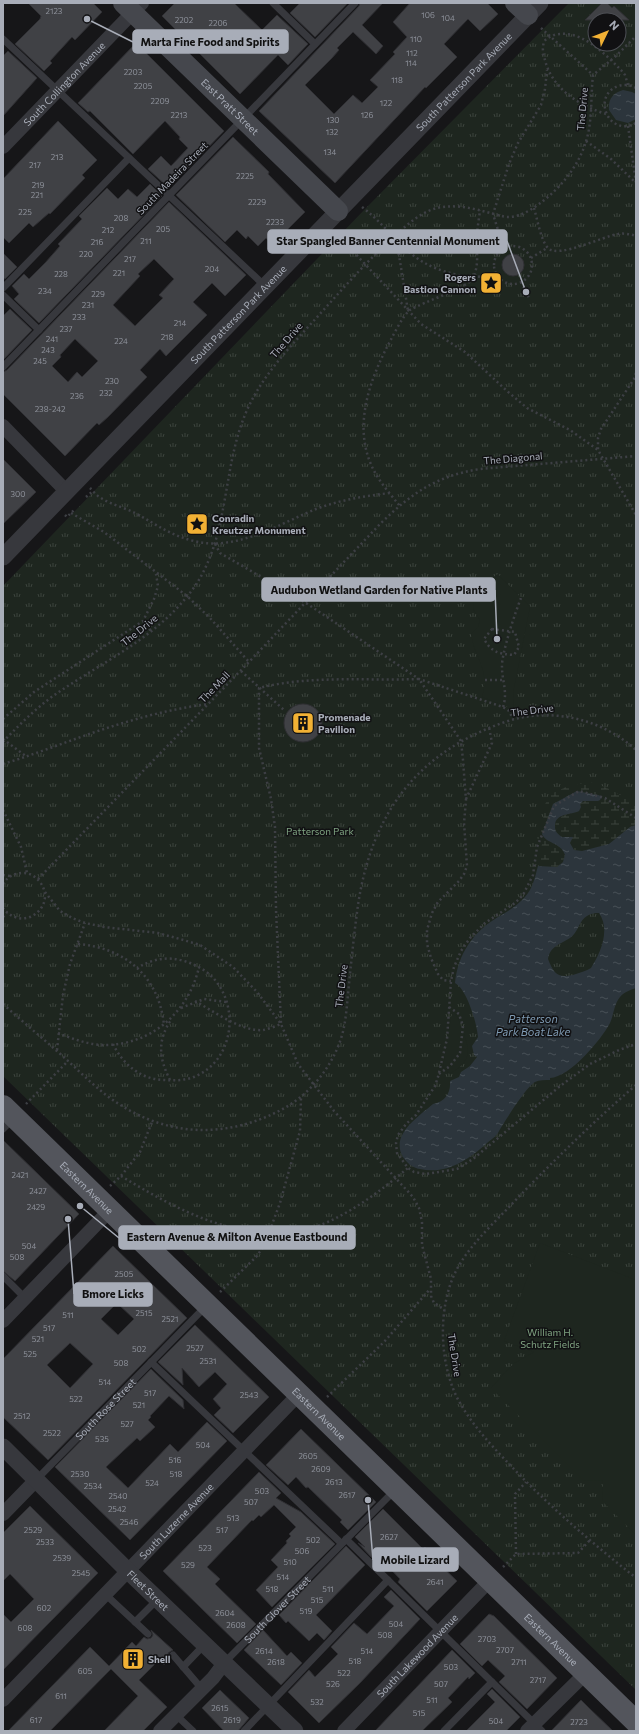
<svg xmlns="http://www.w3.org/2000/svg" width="639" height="1734" font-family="Commissioner,sans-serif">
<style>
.grass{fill:url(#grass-tufts);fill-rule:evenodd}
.wetland{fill:url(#wetland-marsh)}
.garden{fill:#1e261f}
.water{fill:url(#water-ripples);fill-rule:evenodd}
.building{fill:#404145;stroke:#303034;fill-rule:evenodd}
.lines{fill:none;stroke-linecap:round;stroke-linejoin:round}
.path{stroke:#3d3f44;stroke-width:2.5;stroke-dasharray:2 3;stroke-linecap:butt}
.service{stroke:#37383d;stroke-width:7}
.minor{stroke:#37383d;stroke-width:14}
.tertiary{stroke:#37383d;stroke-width:17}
.secondary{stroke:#45474d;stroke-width:20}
.primary{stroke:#53555c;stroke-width:22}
.labels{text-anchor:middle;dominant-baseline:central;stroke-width:3;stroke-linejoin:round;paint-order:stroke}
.number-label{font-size:8px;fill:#8e929b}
.street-label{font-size:10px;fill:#a8adb8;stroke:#111113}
.poi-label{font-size:10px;font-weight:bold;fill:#a8adb8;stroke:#111113;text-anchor:start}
.park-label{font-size:10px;fill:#7fa381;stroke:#111113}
.water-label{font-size:11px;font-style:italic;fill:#7f9bb3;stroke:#111113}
.leader{fill:none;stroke:#a8adb8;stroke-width:1.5}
.callout-dot{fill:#a8adb8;stroke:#111113;stroke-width:1.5}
.callout{fill:#a8adb8;stroke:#a8adb8;stroke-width:1.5}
.callout-label{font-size:11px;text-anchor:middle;font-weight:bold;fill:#111}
</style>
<defs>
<pattern id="grass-tufts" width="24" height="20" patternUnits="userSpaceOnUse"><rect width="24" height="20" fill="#1e261f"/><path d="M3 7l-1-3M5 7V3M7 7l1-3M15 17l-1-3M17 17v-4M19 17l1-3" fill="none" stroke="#3c433d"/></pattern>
<pattern id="wetland-marsh" width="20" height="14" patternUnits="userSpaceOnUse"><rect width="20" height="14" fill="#1e261f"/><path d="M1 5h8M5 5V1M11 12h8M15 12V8" fill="none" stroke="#3c433d"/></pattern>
<pattern id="water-ripples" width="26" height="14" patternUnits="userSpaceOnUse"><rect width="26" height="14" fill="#2c353c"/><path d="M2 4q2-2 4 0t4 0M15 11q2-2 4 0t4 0" fill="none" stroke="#485056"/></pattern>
</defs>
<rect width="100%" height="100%" fill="#161618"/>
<path class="grass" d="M569,3H636V1690L3,1076V586L365,209ZM595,20H619V44H595Z"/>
<path class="wetland" d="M589,782C606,786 620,794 634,804L636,806V825L630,827L610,844L582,851L574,850L570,843L572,839L562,837L556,831C552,817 566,814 577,812C582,799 584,800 598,801L602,797L577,791L553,804L545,839C553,843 562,846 565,855L563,862L557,867L538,866L542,844L537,838L544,815V806L551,794L568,786Z"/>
<path class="garden" d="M498,574L530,607L514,688L513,709L482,697C490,667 475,660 471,634L478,627L480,620L473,609L474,590Z
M453,1012C459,1017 459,1022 462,1029C470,1050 473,1061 449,1074L443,1067L451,1017Z
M540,1243L636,1280V1535L602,1501L603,1480L584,1481L491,1388L513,1364L534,1352L504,1341Z"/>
<path class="water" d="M623,90L632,92L636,94V119L628,123L616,120L609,110C608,99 613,93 623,90Z
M577,791L602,796L600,800L598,801H583L580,804L581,807L579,811C571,815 554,813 555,827C555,832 558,834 562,837H573L570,843L574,850L582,851L609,844L630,827L636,825V988C630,990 624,992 620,997C614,1004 614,1014 610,1023C601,1040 570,1077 550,1078V1080C545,1080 539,1080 535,1082C526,1087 505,1121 499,1131C497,1136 490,1140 486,1144C468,1160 446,1175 420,1169C413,1168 407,1163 403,1157C390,1135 418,1117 433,1104C445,1102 451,1093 450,1081L459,1077L461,1072L470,1066L477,1057L474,1055L472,1046L478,1037C477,1024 467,989 455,983C458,954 473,932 498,917C508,911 517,906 525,897C533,888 535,877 538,866L557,867L563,862L565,855C561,842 546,844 542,834L553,804ZM599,913C611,930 600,954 591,968C586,971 581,972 576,974C559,979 554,975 548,959C550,946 561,944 570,938C578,933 579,920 587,916C591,913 595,913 599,913Z"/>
<path class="building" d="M28,3H93L102,12L75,40L72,37L50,61L52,63L44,71L15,44L40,19L41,16Z
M175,3H234L262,30L277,15L308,44L288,65L278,55L240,94L162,16Z
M300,3H348L315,37L290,13Z
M360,3H383L362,25L383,46L376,54L353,32L337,48L339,50L332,58L305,85L334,114L353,95L362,103L378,87L370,80L395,54L393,52L407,37L393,22L410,3H487L498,14L480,31L468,19L444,44L457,57L426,88L425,87L335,183L259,111L359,6Z
M602,3H607L612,8L614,6L629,20H585Z
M136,43L224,131L169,188L148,169L161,156L171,166L188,148L179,139L180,137L165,121L133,154L90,111L88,112L78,103Z
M8,51L37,78L3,116V56Z
M58,121L97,160L82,175L85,178L50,214L49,213L33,227L29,223L9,243L3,237V179Z
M233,137L269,172L268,174L305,212L273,244L266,238L258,246L248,236L246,239L237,230L225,242L176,195Z
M150,184L162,196L39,323L14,299L19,294L12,286L24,274L29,279L45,263L60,246L58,244L82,219L79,216L107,188L118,199L128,189L137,197Z
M169,202L246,275L225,296L212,283L193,302L207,315L166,356L160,349L140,370L147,377L108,417L99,425L97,423L65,456L3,394V372L7,370ZM154,259L174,279L159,295L163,298L135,326L113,305L140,276L138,274ZM75,339L98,361L82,377L77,372L68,382L52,366L61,357L60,355Z
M3,253L17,267L5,279L3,278Z
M502 265a11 11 0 1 1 22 0a11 11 0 1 1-22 0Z
M10,309L32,330L3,360V316Z
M3,459L36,492L3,524Z
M284 723a19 19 0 1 1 38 0a19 19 0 1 1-38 0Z
M3,1140L79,1214L15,1281L3,1271Z
M113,1246L187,1318L48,1460L3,1417V1359ZM117,1303L134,1319L118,1335L101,1319ZM70,1343L93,1364L70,1388L47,1365Z
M195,1325L269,1397L233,1433L214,1415L221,1408L213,1399L227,1384L215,1372L199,1387L182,1368L183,1385L158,1362Z
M151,1369L183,1400L184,1409L169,1396L150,1416L151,1417L148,1420L155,1427L140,1441L137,1438L106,1467L128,1488L170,1444L178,1452L207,1422L227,1441L130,1540L55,1467Z
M301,1429L376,1502L348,1530L340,1522L342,1520L308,1487L306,1488L296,1477L288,1485L266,1465Z
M259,1472L281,1493L276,1498L301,1512L335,1544L272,1607L256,1590L278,1567L271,1560L287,1543L286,1541L291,1536L289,1534L296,1527L274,1505L261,1517L259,1515L253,1521L252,1520L207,1567L220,1579L215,1584L256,1624L237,1643L163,1571Z
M30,1506L98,1573L3,1670V1614L11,1622L34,1599L10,1574L3,1581V1533Z
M383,1509L423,1549L425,1547L430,1555L457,1581L427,1611L398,1582L400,1579L381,1559L376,1554L372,1558L358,1543L365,1547L355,1537Z
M346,1546L365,1565L316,1615L332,1631L324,1640L317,1633L309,1641L288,1621L286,1623L279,1615Z
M391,1590L420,1619L360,1683L319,1723L288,1692L309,1670L315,1677L338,1654L331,1647L354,1623L367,1634L394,1606L384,1597Z
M489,1614L494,1616L557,1678L527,1709L499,1682L505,1676L488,1660L482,1666L460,1644Z
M151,1630L173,1650L168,1653L170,1659L164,1665L159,1660L139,1680L167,1707L143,1731H104L138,1696L111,1669L50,1731H8L90,1647L109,1666L132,1642L136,1646L144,1637L147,1639L151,1638L153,1635Z
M263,1630L287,1656L291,1652L302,1663L281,1685L244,1650Z
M452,1650L475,1673L469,1679L468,1677L448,1698L452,1702L422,1731H375Z
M492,1689L520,1717L506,1731H466L495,1702L487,1694Z
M220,1690L249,1718L238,1731H224L202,1708Z
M581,1700L588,1707L613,1731H551Z"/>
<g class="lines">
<path class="path" d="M541,28L593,75
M636,88C630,85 624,84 618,86C591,96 609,138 636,123
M606,114C580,106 552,89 545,60C543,55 542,48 544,42C546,38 550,37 554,35C580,28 604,53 621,70L625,75L628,85
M628,126L636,183
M586,141L611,159L636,183
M362,207C397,234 404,262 454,274C469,278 481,278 496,273
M534,208C537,218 541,241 548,248C557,259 604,236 618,234C624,233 630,234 636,236
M336,233L421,324L465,352L507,391L527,408L570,430L598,450
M394,239L399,255L408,311
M494 265a19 19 0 1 1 38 0a19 19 0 1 1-38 0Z
M506,247L498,230L493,214L509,164L518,143L541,105L545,89L547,70
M531,258L547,248
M521,282L529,298
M636,373L634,379L601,429L598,438V450L636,515
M90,488C93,491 97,496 101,498C112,505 126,508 137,514C157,525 172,536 194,541C235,552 279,524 316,509C340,500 364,496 390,493
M86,497L93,491
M399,505C392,496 383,486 377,476C352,435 366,389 386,349C391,340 402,316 410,310C423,302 467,288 472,279C480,266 476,252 477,238C477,229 479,219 480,210
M71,513L104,532L187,596L210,618L249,662
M65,515L67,517L74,510
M215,544L220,553L306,603L419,679L503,707L509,711L513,719
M143,621L151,631
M492,629L515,632L519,647L514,655C499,654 491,652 484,639Z
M241,671L284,710
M485,680H504
M503,707C508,692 502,681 502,667C501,655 516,610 521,598
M3,719L34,692L143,621L154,599L158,586L156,574
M3,739L27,757
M3,742C18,726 34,710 53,696C103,661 162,636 197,583C228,534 223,473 243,420C258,379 290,347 319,315C339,293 358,271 379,251C396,236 414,214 437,208C455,204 472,208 490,213C495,214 503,217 509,217C521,217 534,208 543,201C566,183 584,158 589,129C592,111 591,93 593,75L616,56L636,36
M3,764C46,751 87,733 130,721C156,713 181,708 207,704
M466,799L492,743L489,727
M3,810L21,847L27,873
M636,818L605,798L579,791L554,806L537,847L533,875L523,895L515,903L485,923L470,938L461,951L454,967L451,981L447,1039L438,1077L435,1086L416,1115L406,1124L398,1135L396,1143L397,1153L408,1168L414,1172L426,1174L457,1169L473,1159L559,1087L590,1064L619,1050L636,1044
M3,875L10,876
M38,879L249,662L381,523C412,493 436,476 480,469L636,456
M3,884C8,876 15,873 24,873C30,873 36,877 40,882C58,906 23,934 3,908
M45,892L60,911L72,918L85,923L104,927L158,933L180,939L200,945L233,967L257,992L281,1024L298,1064L334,1111L413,1197L419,1208L422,1222V1245L431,1279V1296L434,1303L445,1310
M3,917L7,913
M78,944C126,948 159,977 164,1025
M195,1001C213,1011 242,1032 263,1030C269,1029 276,1026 281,1024L276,910L275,827L271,799L259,748V688C310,675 366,681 419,679L461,741L463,760L466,800L464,823L467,866L464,874L459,881L438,902L432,913L427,930V944L431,958L438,974L443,980L451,981
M3,1004C24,1023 46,1041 67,1060C81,1073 95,1087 110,1098C163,1136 221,1140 279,1111C311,1095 337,1062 344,1027C346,1017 347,1005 348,994C351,964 354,934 358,905C372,812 418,751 508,721C552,707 602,719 636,750
M181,1008L204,999L226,1002
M58,1033C73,1039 89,1045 105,1045C152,1045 189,1011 199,967
M113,1044C123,1065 142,1080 165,1080C177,1081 190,1080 200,1074C232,1057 238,1012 218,984C210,972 197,965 184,961C167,956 152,959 137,968
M57,1050L63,995L70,964L85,923
M439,1074L450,1066L460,1053L463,1026L459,1014L449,1007
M170,1080C159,1058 157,1041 171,1020
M636,1085C592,1123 550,1164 510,1206C491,1226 468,1247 456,1271C437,1308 439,1367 460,1403C473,1426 492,1446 511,1466C549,1506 592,1543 636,1578
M26,1104L68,1061
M121,1176C182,1213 258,1254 330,1221C358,1208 384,1188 408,1168
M110,1186L121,1176L140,1152L152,1122
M220,1292L256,1257L264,1246L280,1203L300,1131L301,1098
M327,1397L384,1342L430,1289
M516,1554L515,1494L526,1482
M503,1567L516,1554L578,1553L590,1540"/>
<g class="service">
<path d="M273,3L315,44"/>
<path d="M3,39L265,286"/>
<path d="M3,288L129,158"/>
<path d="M3,295L39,330"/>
<path d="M3,367L355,3"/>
<path d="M3,1129L13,1119"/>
<path d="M3,1276L25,1298"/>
<path d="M151,1362L341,1543"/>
<path id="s1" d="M37,1479L206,1306"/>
<path d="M346,1539L542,1731"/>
<path d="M105,1594L148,1634"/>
<path d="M135,1622L158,1599"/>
<path d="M173,1655L202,1689"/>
<path id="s2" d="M225,1662L395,1490"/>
<path d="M183,1667L205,1644"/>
<path d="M176,1715L193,1731"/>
<path d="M244,1731L388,1580"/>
<path d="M444,1731L492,1682"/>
</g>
<g class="minor">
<path id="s3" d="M3,147L142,3"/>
<path d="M3,426L66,491"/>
<path d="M3,1321L110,1210"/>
<path d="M3,1514L37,1479"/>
<path id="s4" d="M3,1700L299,1394"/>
<path d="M160,1731L213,1678L225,1662"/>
<path id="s5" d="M344,1731L490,1580"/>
<path d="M527,1731L586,1673"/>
</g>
<g class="tertiary">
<path id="s6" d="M3,557L540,3"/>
<path id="s7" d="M3,1447L128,1571L295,1731"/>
</g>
<g class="secondary">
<path id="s8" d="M123,3L338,211"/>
<path d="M515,3L528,15"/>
</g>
<path class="primary" id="s9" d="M3,1106L636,1722"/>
</g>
<defs>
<g id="sight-square" transform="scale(1.15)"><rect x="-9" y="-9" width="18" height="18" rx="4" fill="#f2b134" stroke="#111113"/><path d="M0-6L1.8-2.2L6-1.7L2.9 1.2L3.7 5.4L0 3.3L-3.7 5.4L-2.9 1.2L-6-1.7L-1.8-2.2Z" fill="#111"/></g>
<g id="building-square" transform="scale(1.15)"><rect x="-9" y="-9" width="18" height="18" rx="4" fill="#f2b134" stroke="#111113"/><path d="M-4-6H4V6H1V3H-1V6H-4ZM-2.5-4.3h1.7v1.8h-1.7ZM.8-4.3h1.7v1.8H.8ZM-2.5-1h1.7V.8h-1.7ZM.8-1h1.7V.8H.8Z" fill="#111"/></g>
</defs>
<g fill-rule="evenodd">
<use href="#sight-square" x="491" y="283"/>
<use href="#sight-square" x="197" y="524"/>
<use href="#building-square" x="303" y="723"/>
<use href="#building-square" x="133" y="1659"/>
</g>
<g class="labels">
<g class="number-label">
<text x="54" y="11">2123</text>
<text x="428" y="15">106</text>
<text x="448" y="18">104</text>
<text x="184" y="20">2202</text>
<text x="218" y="23">2206</text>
<text x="416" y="39">110</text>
<text x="412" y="53">112</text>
<text x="411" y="63">114</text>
<text x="133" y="72">2203</text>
<text x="397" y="80">118</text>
<text x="143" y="86">2205</text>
<text x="160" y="101">2209</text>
<text x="386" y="103">122</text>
<text x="179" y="115">2213</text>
<text x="367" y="115">126</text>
<text x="333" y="120">130</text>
<text x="332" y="132">132</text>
<text x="330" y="152">134</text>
<text x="57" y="157">213</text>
<text x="35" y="165">217</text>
<text x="245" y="176">2225</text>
<text x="38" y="185">219</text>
<text x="37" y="195">221</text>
<text x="257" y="202">2229</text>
<text x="25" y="212">225</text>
<text x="121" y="218">208</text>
<text x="275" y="222">2233</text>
<text x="163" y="229">205</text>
<text x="108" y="230">212</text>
<text x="146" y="241">211</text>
<text x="97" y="242">216</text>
<text x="86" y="254">220</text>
<text x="130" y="259">217</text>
<text x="212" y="269">204</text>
<text x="119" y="273">221</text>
<text x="61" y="274">228</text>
<text x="45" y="291">234</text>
<text x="98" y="294">229</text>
<text x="88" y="305">231</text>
<text x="79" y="317">233</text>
<text x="180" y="323">214</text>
<text x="66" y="329">237</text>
<text x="167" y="337">218</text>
<text x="52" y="339">241</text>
<text x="121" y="341">224</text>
<text x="48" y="350">243</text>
<text x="40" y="361">245</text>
<text x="112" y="381">230</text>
<text x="106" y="393">232</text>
<text x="77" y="396">236</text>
<text x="50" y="409">238-242</text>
<text x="18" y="494">300</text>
<text x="20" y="1175">2421</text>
<text x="38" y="1191">2427</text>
<text x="36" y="1207">2429</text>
<text x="29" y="1246">504</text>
<text x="17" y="1257">508</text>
<text x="124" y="1274">2505</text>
<text x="144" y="1313">2515</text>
<text x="68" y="1315">511</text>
<text x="170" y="1319">2521</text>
<text x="49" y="1328">517</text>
<text x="38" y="1339">521</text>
<text x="195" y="1348">2527</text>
<text x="139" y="1349">502</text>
<text x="30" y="1354">525</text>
<text x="208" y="1361">2531</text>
<text x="121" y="1363">508</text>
<text x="105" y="1382">514</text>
<text x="150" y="1393">517</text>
<text x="249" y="1395">2543</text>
<text x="76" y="1399">522</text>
<text x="139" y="1405">521</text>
<text x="22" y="1416">2512</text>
<text x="127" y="1424">527</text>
<text x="52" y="1433">2522</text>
<text x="102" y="1439">535</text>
<text x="203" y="1445">504</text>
<text x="308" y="1456">2605</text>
<text x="175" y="1460">516</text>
<text x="321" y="1469">2609</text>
<text x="80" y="1474">2530</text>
<text x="176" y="1474">518</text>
<text x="334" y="1482">2613</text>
<text x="152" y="1483">524</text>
<text x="93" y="1486">2534</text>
<text x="262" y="1491">503</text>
<text x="347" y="1495">2617</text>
<text x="118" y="1496">2540</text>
<text x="251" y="1502">507</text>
<text x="117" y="1509">2542</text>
<text x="233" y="1518">513</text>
<text x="129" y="1522">2546</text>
<text x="33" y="1530">2529</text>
<text x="222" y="1530">517</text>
<text x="389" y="1537">2627</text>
<text x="313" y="1540">502</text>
<text x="45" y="1542">2533</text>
<text x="205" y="1548">523</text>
<text x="302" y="1551">506</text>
<text x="62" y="1558">2539</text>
<text x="290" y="1562">510</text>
<text x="188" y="1565">529</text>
<text x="81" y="1573">2545</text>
<text x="283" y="1577">514</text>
<text x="435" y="1582">2641</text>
<text x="272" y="1589">518</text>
<text x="328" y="1589">511</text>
<text x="317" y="1600">515</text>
<text x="44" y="1608">602</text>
<text x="306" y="1611">519</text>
<text x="225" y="1613">2604</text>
<text x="396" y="1624">504</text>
<text x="236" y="1625">2608</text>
<text x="25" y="1628">608</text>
<text x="385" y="1635">508</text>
<text x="487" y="1639">2703</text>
<text x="505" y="1650">2707</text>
<text x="264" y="1651">2614</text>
<text x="367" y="1651">514</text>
<text x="355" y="1661">518</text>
<text x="276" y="1662">2618</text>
<text x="519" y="1662">2711</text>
<text x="451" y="1667">503</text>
<text x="85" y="1671">605</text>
<text x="344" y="1673">522</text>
<text x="538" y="1680">2717</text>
<text x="333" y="1684">526</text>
<text x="441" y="1684">507</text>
<text x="61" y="1696">611</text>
<text x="432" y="1700">511</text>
<text x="317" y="1702">532</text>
<text x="220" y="1708">2615</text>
<text x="419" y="1713">515</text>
<text x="36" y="1720">617</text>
<text x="232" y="1720">2619</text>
<text x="496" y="1721">504</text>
<text x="579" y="1722">2723</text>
</g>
<g class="street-label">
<text stroke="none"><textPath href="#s6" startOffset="662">South Patterson Park Avenue</textPath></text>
<text stroke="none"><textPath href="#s3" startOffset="88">South Collington Avenue</textPath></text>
<text stroke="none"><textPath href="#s8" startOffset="149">East Pratt Street</textPath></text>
<text transform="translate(582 109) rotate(-85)">The Drive</text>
<text transform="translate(172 178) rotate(-46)">South Madeira Street</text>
<text stroke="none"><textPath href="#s6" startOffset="338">South Patterson Park Avenue</textPath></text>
<text transform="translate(286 340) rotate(-49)">The Drive</text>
<text transform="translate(513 458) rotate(-5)">The Diagonal</text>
<text transform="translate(139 630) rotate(-39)">The Drive</text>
<text transform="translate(214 687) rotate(-46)">The Mall</text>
<text transform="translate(532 710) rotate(-7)">The Drive</text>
<text transform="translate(341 986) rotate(-83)">The Drive</text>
<text stroke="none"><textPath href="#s9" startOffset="117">Eastern Avenue</textPath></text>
<text transform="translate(455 1355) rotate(81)">The Drive</text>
<text stroke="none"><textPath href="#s1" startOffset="98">South Rose Street</textPath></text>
<text stroke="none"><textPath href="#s9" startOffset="441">Eastern Avenue</textPath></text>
<text stroke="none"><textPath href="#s4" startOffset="249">South Luzerne Avenue</textPath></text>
<text stroke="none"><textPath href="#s7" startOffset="204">Fleet Street</textPath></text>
<text stroke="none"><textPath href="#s2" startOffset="74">South Glover Street</textPath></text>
<text stroke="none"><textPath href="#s9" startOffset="765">Eastern Avenue</textPath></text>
<text stroke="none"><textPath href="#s5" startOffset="105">South Lakewood Avenue</textPath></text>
</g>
<g class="poi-label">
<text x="476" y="277" text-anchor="end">Rogers<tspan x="476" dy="12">Bastion Cannon</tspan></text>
<text x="212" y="518">Conradin<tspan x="212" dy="12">Kreutzer Monument</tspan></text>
<text x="318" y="717">Promenade<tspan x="318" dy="12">Pavilion</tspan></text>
<text x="148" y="1659">Shell</text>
</g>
<g class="park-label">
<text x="320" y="831">Patterson Park</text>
<text x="550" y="1332">William H.<tspan x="550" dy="12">Schutz Fields</tspan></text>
</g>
<g class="water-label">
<text x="533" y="1018">Patterson<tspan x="533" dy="13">Park Boat Lake</tspan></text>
</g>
</g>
<path class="leader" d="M87 19L133 42M526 292L507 241M497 639L495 590M80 1206L119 1238M68 1219L74 1294M368 1500L373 1560"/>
<g class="callout-dot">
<circle cx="87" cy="19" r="4"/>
<circle cx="526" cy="292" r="4"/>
<circle cx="497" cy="639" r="4"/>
<circle cx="80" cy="1206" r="4"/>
<circle cx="68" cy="1219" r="4"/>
<circle cx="368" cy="1500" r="4"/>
</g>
<g class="callout">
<rect x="133" y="30" width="155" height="23" rx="4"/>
<rect x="268" y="230" width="239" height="23" rx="4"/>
<rect x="262" y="578" width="233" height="23" rx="4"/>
<rect x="119" y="1226" width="236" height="23" rx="4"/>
<rect x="74" y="1283" width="78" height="23" rx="4"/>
<rect x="373" y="1548" width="85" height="23" rx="4"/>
</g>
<g class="callout-label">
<text x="210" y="46">Marta Fine Food and Spirits</text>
<text x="388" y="245">Star Spangled Banner Centennial Monument</text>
<text x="379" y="594">Audubon Wetland Garden for Native Plants</text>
<text x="237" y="1241">Eastern Avenue &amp; Milton Avenue Eastbound</text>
<text x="113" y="1298">Bmore Licks</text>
<text x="415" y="1564">Mobile Lizard</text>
</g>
<rect width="639" height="1734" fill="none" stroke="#a8adb8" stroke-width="8"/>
<g transform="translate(607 32) rotate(47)"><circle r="19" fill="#111113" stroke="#4d4f55"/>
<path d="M0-3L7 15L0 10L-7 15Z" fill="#f2b134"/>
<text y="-6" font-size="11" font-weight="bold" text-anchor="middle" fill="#a8adb8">N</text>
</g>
</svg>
